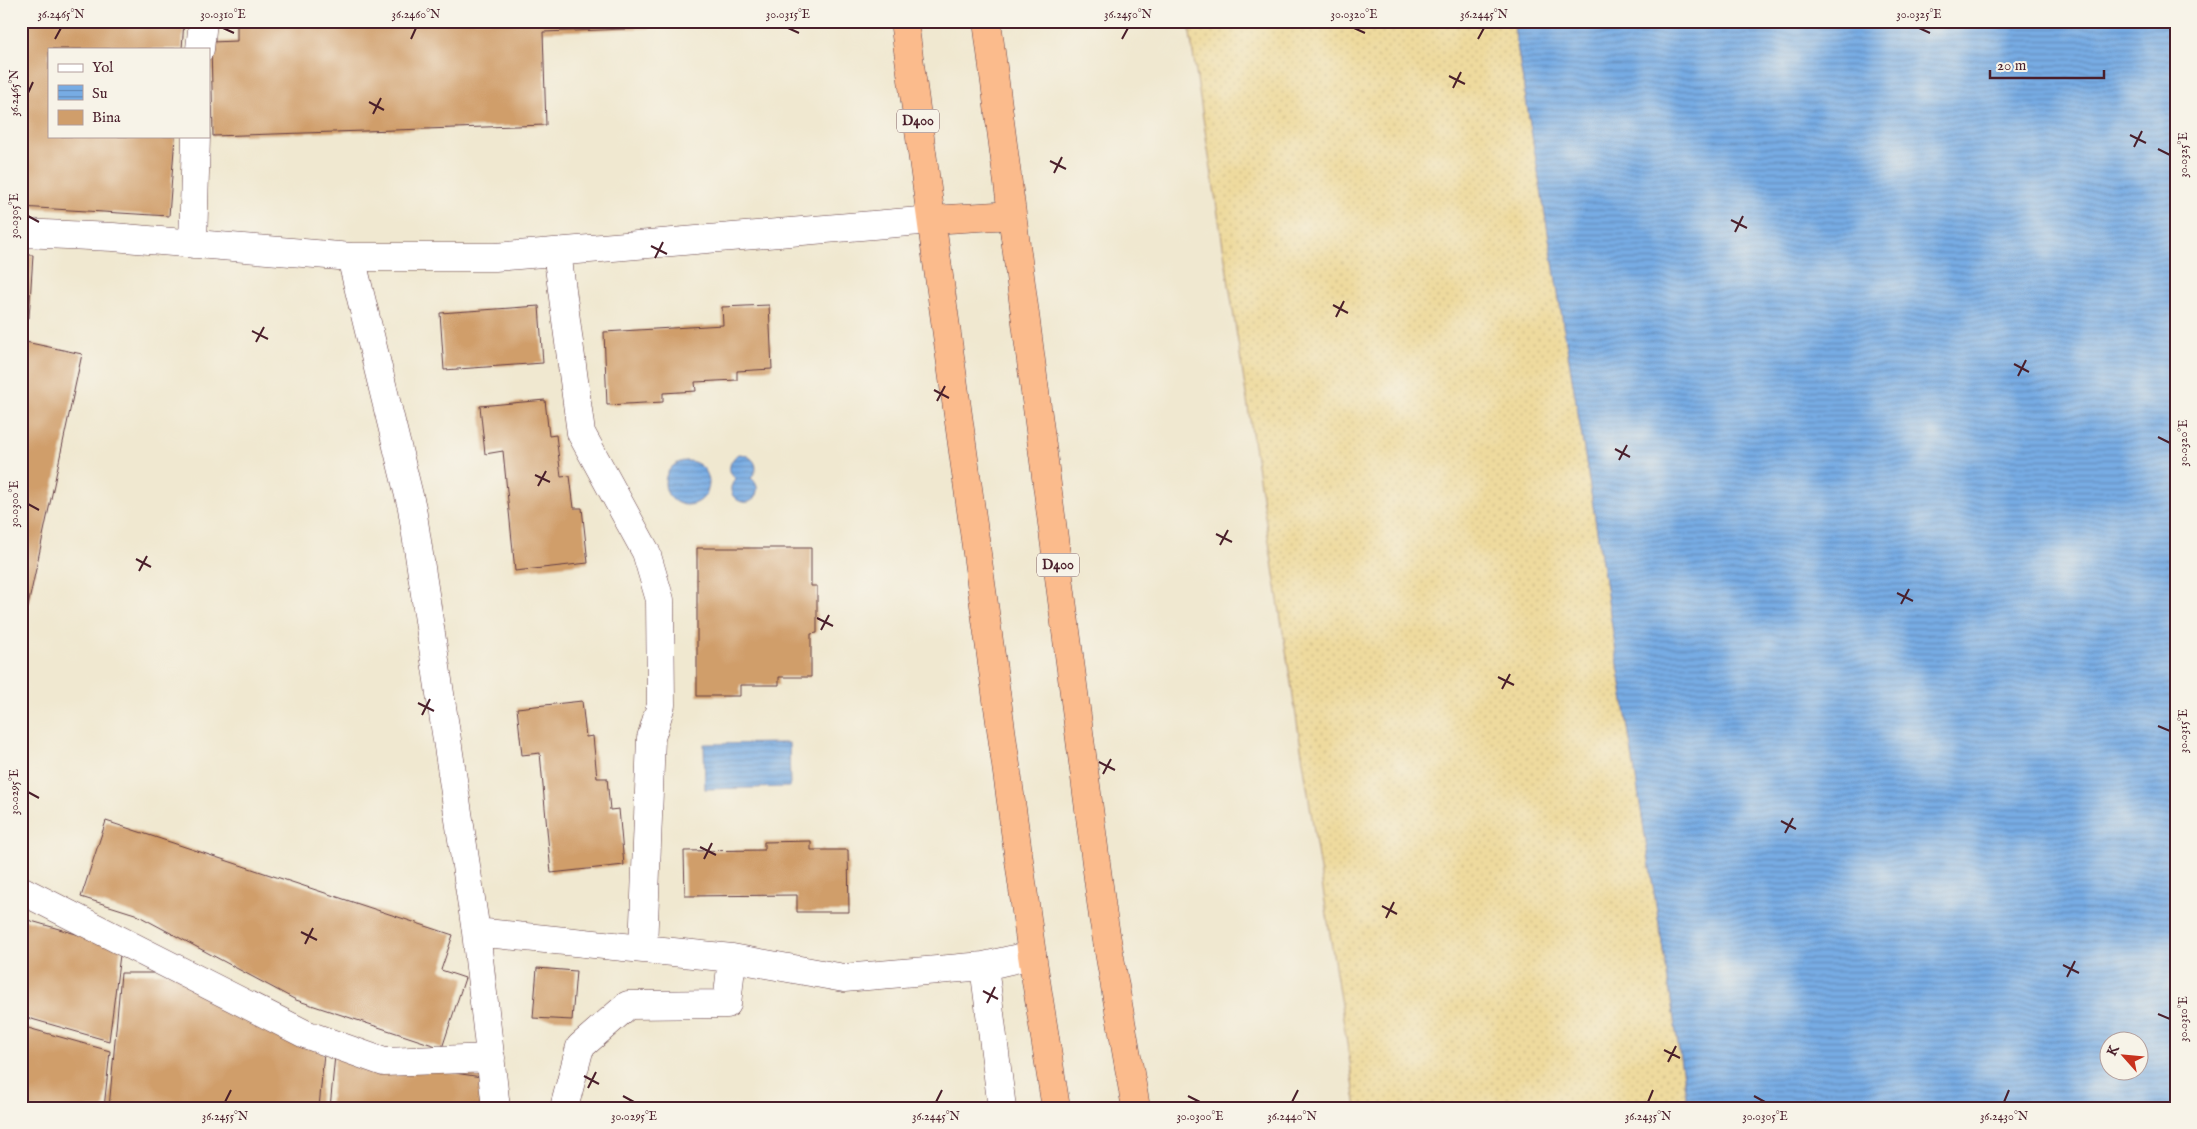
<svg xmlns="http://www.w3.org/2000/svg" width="2197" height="1129" font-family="'IM FELL English',serif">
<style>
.sand{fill:url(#sand-dots);stroke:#9c7c64}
.water{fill:url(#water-rules);stroke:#606688;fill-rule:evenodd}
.building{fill:#d09e6b}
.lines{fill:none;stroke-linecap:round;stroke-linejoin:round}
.minor-casing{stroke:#633d44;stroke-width:29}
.highway-casing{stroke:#633d44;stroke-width:29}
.minor{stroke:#fff;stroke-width:28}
.highway{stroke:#fbbb8c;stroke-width:28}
.ticks{fill:none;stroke:#4a1f2b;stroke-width:2}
.labels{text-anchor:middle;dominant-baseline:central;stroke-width:5;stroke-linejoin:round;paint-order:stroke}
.shield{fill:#f7f3e8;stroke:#7e5f64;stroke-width:1}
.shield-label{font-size:14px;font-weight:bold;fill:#4a1f2b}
.neatline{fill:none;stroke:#4a1f2b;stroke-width:2}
.ticks-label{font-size:12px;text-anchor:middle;fill:#4a1f2b}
</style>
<defs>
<pattern id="sand-dots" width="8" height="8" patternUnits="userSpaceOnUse" patternTransform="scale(1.25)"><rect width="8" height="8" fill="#eeda9e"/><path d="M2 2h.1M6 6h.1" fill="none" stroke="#cebb88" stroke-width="1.8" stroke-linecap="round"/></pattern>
<pattern id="water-rules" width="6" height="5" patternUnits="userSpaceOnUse" patternTransform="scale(1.25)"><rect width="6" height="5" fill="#77ace4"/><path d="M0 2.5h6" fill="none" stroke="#648bb9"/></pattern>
</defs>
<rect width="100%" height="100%" fill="#f7f3e8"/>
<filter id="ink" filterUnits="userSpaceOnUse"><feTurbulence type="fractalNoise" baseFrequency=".02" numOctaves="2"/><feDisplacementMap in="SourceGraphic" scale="10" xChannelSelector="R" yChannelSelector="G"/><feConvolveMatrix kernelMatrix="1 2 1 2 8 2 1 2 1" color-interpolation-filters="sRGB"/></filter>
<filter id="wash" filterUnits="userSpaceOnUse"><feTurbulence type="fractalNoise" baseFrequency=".0096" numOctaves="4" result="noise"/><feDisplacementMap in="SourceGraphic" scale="20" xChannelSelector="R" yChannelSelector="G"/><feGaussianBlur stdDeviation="1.12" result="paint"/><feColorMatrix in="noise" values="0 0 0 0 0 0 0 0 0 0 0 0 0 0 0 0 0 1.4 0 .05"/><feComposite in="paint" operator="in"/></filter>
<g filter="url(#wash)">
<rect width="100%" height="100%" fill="#f0e8d0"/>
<path class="sand" d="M1188,21H1513L1588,474L1688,1108H1357Z"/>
<path class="water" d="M1513,21H2176V1108H1688L1588,474ZM2110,1042H2140V1072H2110Z
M738,454C751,454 763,466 751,478C755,481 758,486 757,491C753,515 718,496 736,479C726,472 729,461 738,454Z
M665 483a22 22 0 1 1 44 0a22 22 0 1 1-44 0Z
M789,743L790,787L705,789L704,744Z"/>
<g id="blocks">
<path class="building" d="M21,21H184L182,49H49V136H175L169,216L21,207Z
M237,21H761V24L543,32L546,125L213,136L211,42L237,41Z
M21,255H33L29,318H21Z
M769,305L772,369L737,371V380L695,382L696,391L663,393V402L607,405L604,332L723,325L722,307Z
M539,306L543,363L444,370L440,313Z
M21,341L82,354L22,634H21Z
M545,400L549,436L556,435L561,477L570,476L574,508H582L588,563L515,571L503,451L485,454L480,406Z
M697,548H811V586H817V633L811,634V677H779V685H740V696H697Z
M582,701L586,737L593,736L597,778H607L610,810L619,809L624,865L551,873L540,753L522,755L517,708Z
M106,821L453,935L441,970L465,978L442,1048L296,1000L135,914L81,897Z
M811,841V850H848L849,912H797V895L685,896L684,851L764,850V842Z
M21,918L121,947L109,1041L21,1016Z
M537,968L576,971L572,1020L533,1018Z
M121,973H174L324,1053L319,1108H109Z
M21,1026L110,1051L104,1108H21Z
M335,1055L488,1078L487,1108H330Z"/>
</g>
</g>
<g filter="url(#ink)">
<use href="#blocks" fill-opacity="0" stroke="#633d44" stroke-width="1"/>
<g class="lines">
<g class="minor-casing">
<path id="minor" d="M200,49L203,21
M21,233L113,237L351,257H495L932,220
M193,244L196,136
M557,252L581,433L646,552L660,600L661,705L651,738L643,949
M351,257L412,508L476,932L496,1108
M21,890L305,1034L384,1062L491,1058
M476,932L732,958L844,978L984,966L1032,955
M984,966L1002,1108
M564,1108L580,1047L628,1005L727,1004L732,958"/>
</g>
<g class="highway-casing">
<path id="highway" d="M904,21L1032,955L1056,1108
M987,21L1103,917L1136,1108
M932,220L1012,215"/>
</g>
<use href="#minor" class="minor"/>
<use href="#highway" class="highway"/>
</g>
</g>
<path class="ticks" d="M223,28L234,33M788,28L799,33M1354,28L1365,33M1919,28L1930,33M55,39L61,28M411,39L416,28M1122,39L1128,28M1478,39L1484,28M1449,76L1465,84M1453,88L1461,72M28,93L33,82M369,102L384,110M373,114L381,98M2130,135L2146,143M2134,147L2142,131M2158,149L2170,155M1050,161L1066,169M1054,173L1062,157M28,216L39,222M1731,220L1747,228M1735,232L1743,216M651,246L667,254M655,258L663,242M1333,305L1348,313M1336,317L1344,301M252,331L268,339M256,342L264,327M2014,364L2029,372M2018,376L2026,360M934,390L949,398M937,401L945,386M2158,437L2170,443M1615,449L1630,457M1619,460L1627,445M535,475L550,482M538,486L546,471M28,504L39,510M1216,534L1232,542M1220,545L1228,530M136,559L151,567M139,571L147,556M1897,593L1913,601M1901,604L1909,589M817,618L833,626M821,630L829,615M1498,677L1514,685M1502,689L1510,674M418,703L434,711M422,715L430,699M2158,726L2170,731M1099,762L1115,770M1103,774L1111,759M28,792L39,798M1781,821L1796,829M1785,833L1793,818M700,847L716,855M704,859L712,843M1382,906L1397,914M1386,918L1394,902M301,932L317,940M305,944L313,928M2063,965L2079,973M2067,977L2075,961M983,991L998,999M987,1003L995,987M2158,1014L2170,1019M1664,1050L1680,1058M1668,1062L1676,1046M584,1076L599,1084M588,1088L596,1072M623,1096L634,1102M1188,1096L1200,1102M1754,1096L1765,1102M225,1102L231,1090M936,1102L942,1090M1292,1102L1298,1090M1648,1102L1653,1090M2004,1102L2009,1090"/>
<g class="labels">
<g class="shield">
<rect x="897" y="109.5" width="42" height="23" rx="4"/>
<rect x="1037" y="553.5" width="42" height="23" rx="4"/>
</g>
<g class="shield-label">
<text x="918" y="121">D400</text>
<text x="1058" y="565">D400</text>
</g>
</g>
<rect width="2197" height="1129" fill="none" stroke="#f7f3e8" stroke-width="55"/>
<rect x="48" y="48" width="162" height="90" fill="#f7f3e8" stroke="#b29e9c"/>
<rect x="58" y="64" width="25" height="8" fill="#ffffff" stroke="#b29e9c"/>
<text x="92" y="72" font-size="15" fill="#4a1f2b">Yol</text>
<rect x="58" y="85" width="25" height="15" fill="url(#water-rules)" stroke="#b29e9c"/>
<text x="92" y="98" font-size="15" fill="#4a1f2b">Su</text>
<rect x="58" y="110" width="25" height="15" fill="#d09e6b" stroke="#b29e9c"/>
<text x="92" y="122" font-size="15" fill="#4a1f2b">Bina</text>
<g transform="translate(2124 1056) rotate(297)"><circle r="24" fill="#f7f3e8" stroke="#b29e9c"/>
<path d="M0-4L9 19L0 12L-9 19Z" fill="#c8321e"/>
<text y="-8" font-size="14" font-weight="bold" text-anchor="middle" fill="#4a1f2b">K</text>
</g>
<path d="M1990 70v8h114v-8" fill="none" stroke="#4a1f2b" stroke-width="2.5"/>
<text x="1997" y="70" font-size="15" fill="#4a1f2b" stroke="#f7f3e8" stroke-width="4" paint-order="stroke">20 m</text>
<rect x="28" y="28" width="2142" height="1074" class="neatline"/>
<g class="ticks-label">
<text x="61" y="18">36.2465°N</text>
<text x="223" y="18">30.0310°E</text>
<text x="416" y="18">36.2460°N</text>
<text x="788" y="18">30.0315°E</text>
<text x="1128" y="18">36.2450°N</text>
<text x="1354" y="18">30.0320°E</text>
<text x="1484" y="18">36.2445°N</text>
<text x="1919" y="18">30.0325°E</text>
<text transform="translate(14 93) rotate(-90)" y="4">36.2465°N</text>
<text transform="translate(2183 155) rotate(-90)" y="4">30.0325°E</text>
<text transform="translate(14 216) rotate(-90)" y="4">30.0305°E</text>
<text transform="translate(2183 443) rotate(-90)" y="4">30.0320°E</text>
<text transform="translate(14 504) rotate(-90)" y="4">30.0300°E</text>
<text transform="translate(2183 731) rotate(-90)" y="4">30.0315°E</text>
<text transform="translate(14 792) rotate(-90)" y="4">30.0295°E</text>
<text transform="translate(2183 1019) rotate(-90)" y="4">30.0310°E</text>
<text x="225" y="1120">36.2455°N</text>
<text x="634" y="1120">30.0295°E</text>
<text x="936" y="1120">36.2445°N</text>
<text x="1200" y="1120">30.0300°E</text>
<text x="1292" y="1120">36.2440°N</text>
<text x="1648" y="1120">36.2435°N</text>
<text x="1765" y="1120">30.0305°E</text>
<text x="2004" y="1120">36.2430°N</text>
</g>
</svg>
